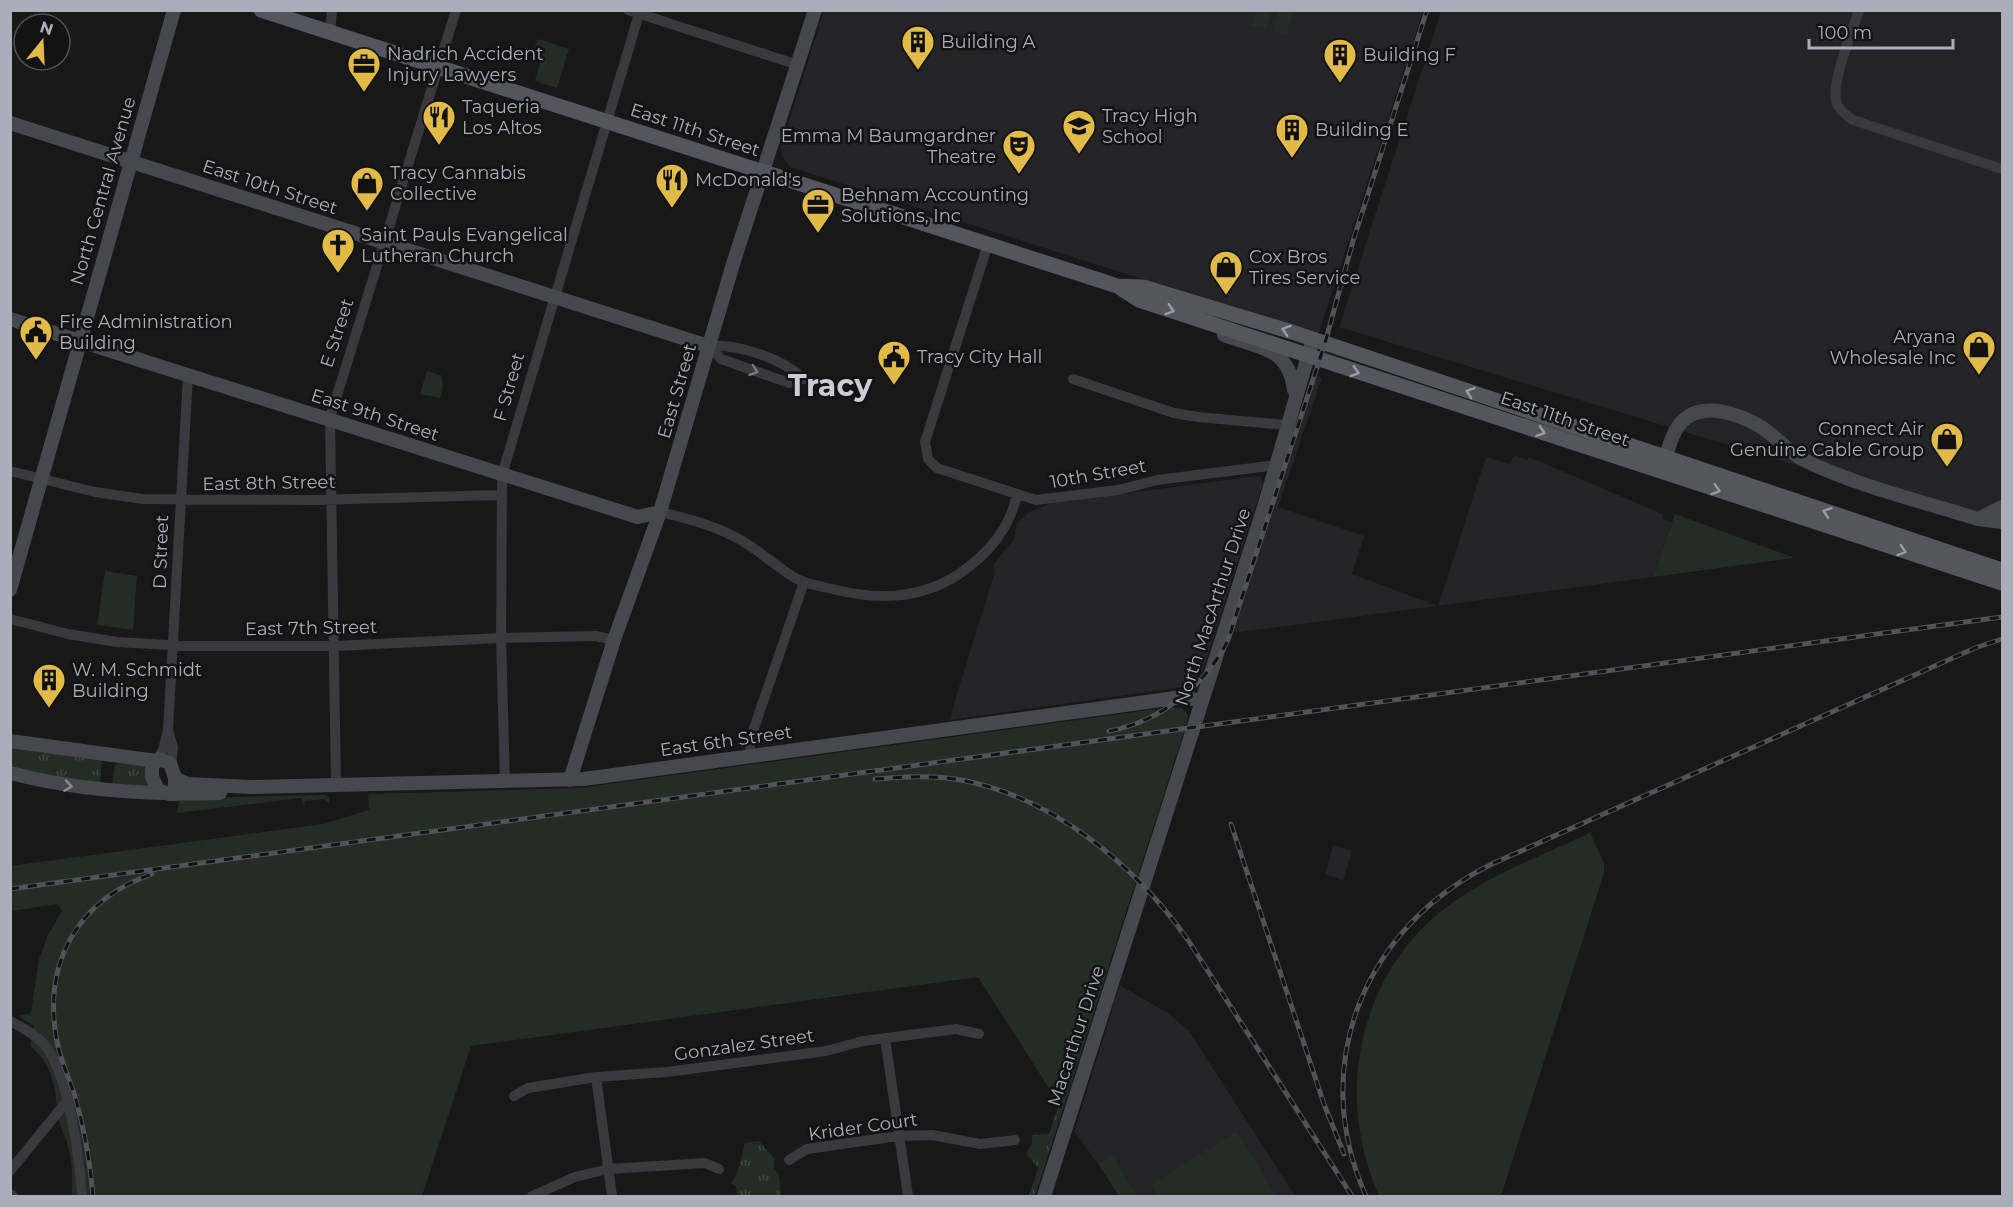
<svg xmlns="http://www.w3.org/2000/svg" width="2013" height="1207" font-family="Montserrat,sans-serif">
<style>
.built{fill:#242426}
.grass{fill:#242c25}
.park{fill:url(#park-tufts)}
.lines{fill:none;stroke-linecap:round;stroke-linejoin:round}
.street{stroke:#39393e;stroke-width:10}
.secondary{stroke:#47484e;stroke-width:14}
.primary{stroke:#55565d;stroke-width:15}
.rail-casing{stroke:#525359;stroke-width:5}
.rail{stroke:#131314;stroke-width:3;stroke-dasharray:9;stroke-linecap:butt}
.oneway{stroke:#9a9ca6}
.oneway2{stroke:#787981}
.oneway3{stroke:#888a93}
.labels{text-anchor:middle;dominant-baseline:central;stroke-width:5;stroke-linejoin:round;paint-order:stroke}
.poi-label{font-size:18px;fill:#abaeb8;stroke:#131314;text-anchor:start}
.street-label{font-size:18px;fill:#abaeb8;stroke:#131314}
.town-label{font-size:30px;font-weight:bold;fill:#cccdd4;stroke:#131314}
</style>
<defs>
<pattern id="park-tufts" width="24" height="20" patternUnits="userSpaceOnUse" patternTransform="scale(1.5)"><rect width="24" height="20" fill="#242c25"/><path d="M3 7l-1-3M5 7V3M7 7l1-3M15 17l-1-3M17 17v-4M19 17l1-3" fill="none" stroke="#414843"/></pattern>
</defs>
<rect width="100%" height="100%" fill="#181819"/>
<path class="built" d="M824,11H1423L1318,335L790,167L782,156L781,146Z
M1441,11H2002V528L1339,327Z
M1312,375L1322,378L1278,507L1364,536L1352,574L1438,606L1486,457L1510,464L1514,455L1527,460L1529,457L1653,510L1663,515L1662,519L1672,522L1653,577L1241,632L1230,631Z
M1257,476L1261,477L1263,483L1203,670L1189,686L949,720L995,571L993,565L1014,539L1017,523L1029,512L1052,503Z
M1333,845L1352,851L1343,880L1325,874Z
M1120,985L1169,1014L1189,1031L1295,1196H1138L1112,1156L1098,1164L1074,1131Z"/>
<path class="grass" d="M1256,11H1272L1266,29L1251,25Z
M1278,11H1294L1286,35L1272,31Z
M538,39L569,49L557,88L535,81L540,62L532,56Z
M427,371L441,375L443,387L440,398L420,394Z
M1675,514L1792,557V558L1653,577Z
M105,571L137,576L133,630L97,625Z
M1164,708H1182L1188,715L1187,722L1064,1106L1059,1104L978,977L471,1046L422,1196H72C72,1181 73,1165 69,1150C67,1140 60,1128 59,1121C54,1089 56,1068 30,1046L34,1026L18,1016L31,1013L39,959L48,935L62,911L58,904L11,911L10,866L323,824L369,810L368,794L579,788Z
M324,795L329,797V803L324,799L305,801L304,806L301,798L177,813L179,801H192L193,798Z
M1590,833L1604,863V873L1501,1196H1379C1334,1096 1358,973 1448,906C1491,874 1543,855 1590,833Z
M1236,1132L1277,1196H1158L1150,1185Z
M1112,1155L1138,1196H1119L1098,1164Z"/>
<path class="park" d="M10,744L102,759L100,785L11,768Z
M119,761L144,762L153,788L112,785L115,766Z
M1059,1104L1064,1106L1035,1196H1029L1038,1168L1026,1154L1032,1144V1135L1049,1134Z
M759,1141L774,1158V1168L779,1175L781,1196H737L736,1186L731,1183C740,1173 741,1156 745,1143Z"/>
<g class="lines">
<path class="street" d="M628,10L798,65
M1859,10C1853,30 1829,86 1837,104C1840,111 1847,116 1853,120L2002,169
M330,33L332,10
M988,244L925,442L928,459L937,468L1036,500L1118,490L1157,480L1277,465
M708,346L721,359L789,383L804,379
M708,346C739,344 781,358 804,379
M1073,379L1174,413L1198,417L1287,425
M10,471L95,492L143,499L315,500L500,495
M660,512C685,518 710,524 733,536C757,547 775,567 797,579C807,584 818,586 828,588C874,600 918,601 959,574C988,554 1009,530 1017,495
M10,619L68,634L117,642L186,646H335L501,638L596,636L614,640
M168,730L173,747L171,765
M750,756V740L804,582
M157,760L163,750L168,730L188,375
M505,782L501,638L502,475L639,14
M336,786L330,418L456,10
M10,1021C23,1028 38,1036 47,1048C70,1082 79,1156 82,1196
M885,1038L908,1196
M596,1077L612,1196
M514,1096L528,1088L596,1077L667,1072L826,1051L863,1041L956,1029L979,1034
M789,1160L807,1149L898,1136L932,1135L980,1144L1015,1140
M10,1171L67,1101
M10,1194L13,1196
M532,1196L575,1177L608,1169L705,1163L719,1169"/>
<path class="secondary" d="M10,123L708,346
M10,319L638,517L660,512
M1224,335C1259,348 1289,347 1294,390
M1663,466C1670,443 1675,414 1704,411C1723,408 1753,420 1768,432C1780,441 1790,453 1804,460C1854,485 1924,502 1978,519L2002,522
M1978,519L2002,507
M10,590L174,10
M10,741L156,761
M159,759L170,763L175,778V789L169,794L158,790L152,777V766Z
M10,773C61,786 111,792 163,793
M175,778L187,784L251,787L584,779L1154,701L1182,697L1202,701
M570,780L614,640L660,512L733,264L815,10
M169,794L220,793
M1044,1196L1265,504L1313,339"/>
<path class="primary" d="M261,10L1105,282L1117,286L1143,287L1292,332L2002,570
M1120,288L1139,300L2002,583"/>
<g class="rail-casing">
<path id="rail" d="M1109,731C1160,722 1205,686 1228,640L1325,343L1353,241L1427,10
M875,779C904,777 932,775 961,780C1053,797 1135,865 1188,940L1352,1196
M1231,824L1324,1104L1344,1154
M10,889L2002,617
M93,1196C90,1161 84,1127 74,1093C68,1076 60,1059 57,1041C42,964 77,900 152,874
M1366,1196C1307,1064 1365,925 1494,863L1975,648L2002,639"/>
</g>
<use href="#rail" class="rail"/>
</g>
<defs><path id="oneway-chevron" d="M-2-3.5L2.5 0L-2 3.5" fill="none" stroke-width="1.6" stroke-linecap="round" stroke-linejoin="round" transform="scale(1.5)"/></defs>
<g class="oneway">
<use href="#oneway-chevron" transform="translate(1170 310) rotate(18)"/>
<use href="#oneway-chevron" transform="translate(1286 330) rotate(-162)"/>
<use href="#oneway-chevron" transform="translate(1355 372) rotate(17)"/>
<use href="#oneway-chevron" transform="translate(1470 392) rotate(-161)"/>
<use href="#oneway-chevron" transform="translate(1541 432) rotate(19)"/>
<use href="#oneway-chevron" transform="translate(1716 490) rotate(18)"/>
<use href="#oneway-chevron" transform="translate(1827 512) rotate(-161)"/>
<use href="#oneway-chevron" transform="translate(1902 551) rotate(18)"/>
</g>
<use class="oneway2" href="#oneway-chevron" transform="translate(754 371) rotate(19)"/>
<use class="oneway3" href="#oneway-chevron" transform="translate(68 786) rotate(9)"/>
<defs>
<g id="building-pin" transform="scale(1.725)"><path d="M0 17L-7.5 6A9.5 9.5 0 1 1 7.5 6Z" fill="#e2ba47" stroke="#131314"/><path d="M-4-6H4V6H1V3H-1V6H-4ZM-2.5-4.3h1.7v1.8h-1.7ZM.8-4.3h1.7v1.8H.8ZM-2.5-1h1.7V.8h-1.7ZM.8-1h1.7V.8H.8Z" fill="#111"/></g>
<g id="office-pin" transform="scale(1.725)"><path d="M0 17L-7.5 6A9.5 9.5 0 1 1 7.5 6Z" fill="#e2ba47" stroke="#131314"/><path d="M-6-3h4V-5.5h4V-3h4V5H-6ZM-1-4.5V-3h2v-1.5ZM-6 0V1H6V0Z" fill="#111"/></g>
<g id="restaurant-pin" transform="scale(1.725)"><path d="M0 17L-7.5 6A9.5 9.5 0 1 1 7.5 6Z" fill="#e2ba47" stroke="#131314"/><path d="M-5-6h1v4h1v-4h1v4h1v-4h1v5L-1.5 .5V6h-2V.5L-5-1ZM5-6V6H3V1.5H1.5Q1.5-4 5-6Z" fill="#111"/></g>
<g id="school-pin" transform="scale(1.725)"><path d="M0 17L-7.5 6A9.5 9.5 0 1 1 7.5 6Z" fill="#e2ba47" stroke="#131314"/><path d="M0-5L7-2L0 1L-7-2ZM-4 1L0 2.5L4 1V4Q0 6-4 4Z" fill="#111"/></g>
<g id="theatre-pin" transform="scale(1.725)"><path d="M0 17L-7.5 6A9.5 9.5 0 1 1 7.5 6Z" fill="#e2ba47" stroke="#131314"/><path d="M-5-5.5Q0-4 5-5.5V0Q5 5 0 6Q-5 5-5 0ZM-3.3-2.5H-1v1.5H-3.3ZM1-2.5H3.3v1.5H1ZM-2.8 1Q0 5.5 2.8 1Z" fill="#111"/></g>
<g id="shop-pin" transform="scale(1.725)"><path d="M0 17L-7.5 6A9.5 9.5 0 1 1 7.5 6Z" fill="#e2ba47" stroke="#131314"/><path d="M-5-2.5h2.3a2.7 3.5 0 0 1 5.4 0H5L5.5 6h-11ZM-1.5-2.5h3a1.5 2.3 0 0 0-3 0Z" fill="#111"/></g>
<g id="church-pin" transform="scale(1.725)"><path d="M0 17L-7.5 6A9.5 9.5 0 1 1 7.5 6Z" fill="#e2ba47" stroke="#131314"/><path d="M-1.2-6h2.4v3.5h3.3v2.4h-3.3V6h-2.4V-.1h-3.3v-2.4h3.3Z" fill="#111"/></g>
<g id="civic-pin" transform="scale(1.725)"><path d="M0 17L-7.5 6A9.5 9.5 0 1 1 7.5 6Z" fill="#e2ba47" stroke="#131314"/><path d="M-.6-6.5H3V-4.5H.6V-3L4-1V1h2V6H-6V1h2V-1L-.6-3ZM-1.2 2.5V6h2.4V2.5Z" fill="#111"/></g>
</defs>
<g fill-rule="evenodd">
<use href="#building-pin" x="918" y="42"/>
<use href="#building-pin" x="1340" y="55"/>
<use href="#office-pin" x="364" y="64"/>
<use href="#restaurant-pin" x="439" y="117"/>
<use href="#school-pin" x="1079" y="126"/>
<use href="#building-pin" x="1292" y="130"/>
<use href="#theatre-pin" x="1019" y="146"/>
<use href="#restaurant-pin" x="672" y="180"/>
<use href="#shop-pin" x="367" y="183"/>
<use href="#office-pin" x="818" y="205"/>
<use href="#church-pin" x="338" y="245"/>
<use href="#shop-pin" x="1226" y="267"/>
<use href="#civic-pin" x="36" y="332"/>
<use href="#shop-pin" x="1979" y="347"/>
<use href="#civic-pin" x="894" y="357"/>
<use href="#shop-pin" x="1947" y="439"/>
<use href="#building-pin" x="49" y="680"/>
</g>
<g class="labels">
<g class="poi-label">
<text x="941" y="42">Building A</text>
<text x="387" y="54">Nadrich Accident<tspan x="387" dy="21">Injury Lawyers</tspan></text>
<text x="1363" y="55">Building F</text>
<text x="462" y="107">Taqueria<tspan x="462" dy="21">Los Altos</tspan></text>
<text x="1102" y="116">Tracy High<tspan x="1102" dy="21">School</tspan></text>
<text x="1315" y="130">Building E</text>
<text x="996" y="136" text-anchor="end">Emma M Baumgardner<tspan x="996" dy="21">Theatre</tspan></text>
<text x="390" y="173">Tracy Cannabis<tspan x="390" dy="21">Collective</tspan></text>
<text x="695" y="180">McDonald's</text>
<text x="841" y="195">Behnam Accounting<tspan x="841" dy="21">Solutions, Inc</tspan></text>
<text x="361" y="235">Saint Pauls Evangelical<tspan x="361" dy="21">Lutheran Church</tspan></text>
<text x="1249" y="257">Cox Bros<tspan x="1249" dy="21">Tires Service</tspan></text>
<text x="59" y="322">Fire Administration<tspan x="59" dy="21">Building</tspan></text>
<text x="1956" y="337" text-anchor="end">Aryana<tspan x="1956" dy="21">Wholesale Inc</tspan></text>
<text x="917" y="357">Tracy City Hall</text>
<text x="1924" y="429" text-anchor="end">Connect Air<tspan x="1924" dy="21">Genuine Cable Group</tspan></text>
<text x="72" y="670">W. M. Schmidt<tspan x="72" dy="21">Building</tspan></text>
</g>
<g class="street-label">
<text transform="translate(695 130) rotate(18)">East 11th Street</text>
<text transform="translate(270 187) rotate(18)">East 10th Street</text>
<text transform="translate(103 191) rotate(-74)">North Central Avenue</text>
<text transform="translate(337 333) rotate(-72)">E Street</text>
<text transform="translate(509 387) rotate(-74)">F Street</text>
<text transform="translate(677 391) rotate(-74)">East Street</text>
<text transform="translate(375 415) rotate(18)">East 9th Street</text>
<text transform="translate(1565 419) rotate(19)">East 11th Street</text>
<text transform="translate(1098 474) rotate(-10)">10th Street</text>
<text transform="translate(269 483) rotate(-1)">East 8th Street</text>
<text transform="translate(161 552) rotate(-88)">D Street</text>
<text transform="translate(1213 607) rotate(-72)">North MacArthur Drive</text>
<text transform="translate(311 628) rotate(-1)">East 7th Street</text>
<text transform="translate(726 741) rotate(-8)">East 6th Street</text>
<text transform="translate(1076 1036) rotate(-72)">Macarthur Drive</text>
<text transform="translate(744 1045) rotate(-8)">Gonzalez Street</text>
<text transform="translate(863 1127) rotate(-8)">Krider Court</text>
</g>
<g class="town-label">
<text x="830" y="385">Tracy</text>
</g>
</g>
<rect width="2013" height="1207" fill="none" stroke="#abaeb8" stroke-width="24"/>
<g transform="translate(42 42) rotate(18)"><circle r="28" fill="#131314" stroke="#505156" stroke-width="1.5"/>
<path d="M0-4.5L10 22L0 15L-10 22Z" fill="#e2ba47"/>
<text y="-9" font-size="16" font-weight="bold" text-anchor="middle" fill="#abaeb8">N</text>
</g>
<path d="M1809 39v9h144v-9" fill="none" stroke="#abaeb8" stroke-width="3"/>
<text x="1818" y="39" font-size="18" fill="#abaeb8" stroke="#131314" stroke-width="4.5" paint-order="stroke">100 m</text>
</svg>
